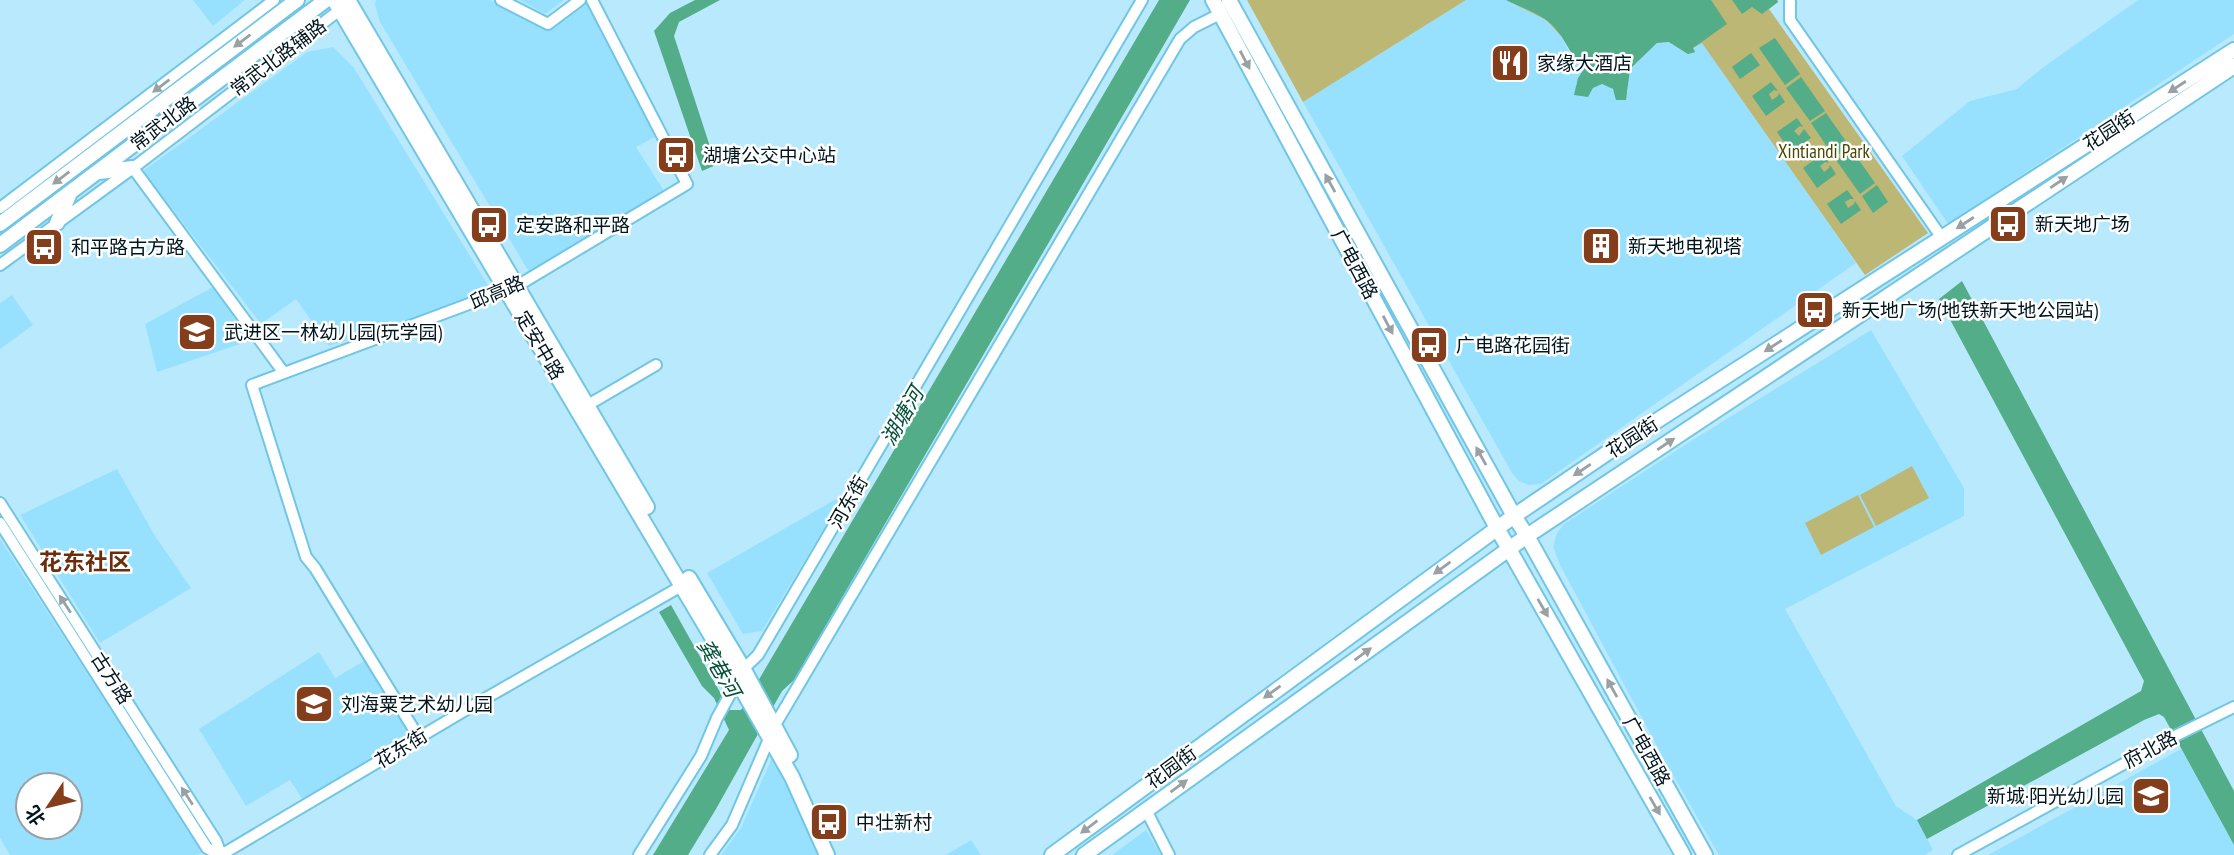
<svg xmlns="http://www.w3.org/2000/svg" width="2234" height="855" font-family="'PT Sans Narrow','Noto Sans SC',sans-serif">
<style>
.built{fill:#98e1fe;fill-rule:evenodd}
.green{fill:#bcb775}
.water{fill:#52ad88}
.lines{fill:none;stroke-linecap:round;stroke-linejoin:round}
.minor-casing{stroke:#71c6e5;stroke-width:14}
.major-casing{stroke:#71c6e5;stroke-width:18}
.minor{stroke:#fff;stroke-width:10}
.major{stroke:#fff;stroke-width:14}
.oneway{fill:#99a1a5}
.labels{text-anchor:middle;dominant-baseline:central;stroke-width:5;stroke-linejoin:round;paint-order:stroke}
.street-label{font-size:19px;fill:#00151e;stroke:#fff}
.poi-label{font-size:19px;fill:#00151e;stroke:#fff;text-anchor:start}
.park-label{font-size:19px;fill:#4b4602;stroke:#fff}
.water-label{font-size:21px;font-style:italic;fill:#015037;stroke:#fff}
.quarter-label{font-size:23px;font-weight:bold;fill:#6c2d0c;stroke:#fff}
</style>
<rect width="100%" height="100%" fill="#b9e9fc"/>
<path class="built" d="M193,0H245L213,26Z
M376,0H490L549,31L588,2L655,137L636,147L664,191L529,272L380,22L375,5Z
M520,0H564L545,14Z
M1466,0H1506L1546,20L1560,35L1573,59L1584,69L1576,84L1588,97L1593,88L1601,84L1610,87L1616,94L1628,92V74L1630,69L1657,43L1669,42L1695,52L1693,49L1702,42L1856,263L1541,484L1529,485L1519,481L1512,473L1303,102Z
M2138,0H2234V34L1948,224L1902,156L1970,101L2017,89L2041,69Z
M333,47L354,68L491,290L410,321L329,346L296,299L261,324L143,171L307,52Z
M213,287L252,340L157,372L145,324Z
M12,295L33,325L0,349V303Z
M1871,330L1964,488V516L1785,609L1896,806L1917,820L1933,850L1925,855H1719L1665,761L1560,565L1553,546L1557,533L1564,524L1691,441Z
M117,469L155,536L191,588L100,643L20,515Z
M845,494L762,631L743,634L707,573Z
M0,539L203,852L198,855H10L0,838ZM70,785V827H28V785Z
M319,652L335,678L364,661L410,736L303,800L290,780L246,806L199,729Z
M2181,749L2234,845V855H1988Z
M772,758L778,759L820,855H721L741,828Z
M1146,830L1161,855H1112Z
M971,840L981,855H946Z"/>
<path class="green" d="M1247,0H1466L1303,102Z
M1506,0H1777L1778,2L1769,9L1928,233L1865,275L1702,43L1693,48L1695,52L1688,54L1669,42L1560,35L1546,20Z
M1912,466L1929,498L1876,526L1860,495Z
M1858,495L1874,527L1821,555L1805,523Z"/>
<path class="water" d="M695,0H720L679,22L674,36L716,165L702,171L654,31L670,13Z
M1159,0H1190L794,680L782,691L716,809L688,855H653L729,730L714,698L702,686L659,612L671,605L730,710H741Z
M1506,0H1711L1727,24L1693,48L1695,52L1688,54L1669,42L1657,43L1630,69L1626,100H1616L1613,89L1602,84L1593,88L1588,97L1574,95L1578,78L1584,69C1571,56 1566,41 1555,28C1543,14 1522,8 1506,0Z
M1732,0H1777L1778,2L1762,14L1752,7L1742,14Z
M1775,38L1800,74L1785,85L1759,48Z
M1751,53L1760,65L1740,79L1732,67Z
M1801,77L1825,111L1810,121L1786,88Z
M1771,82L1778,91L1774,90L1769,94L1772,100L1778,96L1779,93L1785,102L1766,116L1752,96Z
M1826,113L1850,147L1834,157L1811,123Z
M1797,118L1803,127L1800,126L1794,131L1799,136L1804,129L1811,138L1791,152L1777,132Z
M1852,150L1875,183L1860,194L1836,160Z
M1822,154L1829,163L1825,162L1820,166L1824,172L1829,168L1830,165L1836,174L1817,188L1803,168Z
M1877,185L1888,202L1873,213L1862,196Z
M1847,190L1854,199H1850L1845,202L1848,208L1854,204L1855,201L1861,210L1841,224L1827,204Z
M1962,281L2234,791V845L2164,717L2159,714L2144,720L1927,839L1917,820L2141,691L2144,681L1939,299Z"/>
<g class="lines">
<g class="minor-casing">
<path id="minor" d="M501,0L548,24L580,0
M1790,2V20L1942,238
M133,168L284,373
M0,208L274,0
M0,265L133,168L345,6
M581,409L656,365
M0,503L216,841L221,855
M0,523L207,848L220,855
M419,738L315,568L306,557L252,385L517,286L687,184L592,0
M1146,810L1169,855
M221,855L474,705L685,584
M639,855L701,756L717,718L733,689L735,677L758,655L1142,0
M710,855L732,825L775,725L1180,39L1194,27L1220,14
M1958,855L2169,739L2234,707"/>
</g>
<g class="major-casing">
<path id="major" d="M334,0L722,654L792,777L827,855
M348,0L647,507
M1213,0L1497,528L1683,855
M1229,0L1514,516L1527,536L1705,855
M99,172L133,168
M57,223L70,193
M0,224L297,0
M0,245L326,0
M689,578L743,668L790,755
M1052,855L1514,516L1616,447L2234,50
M1084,855L1527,536L2234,66"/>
</g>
<use href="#minor" class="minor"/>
<use href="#major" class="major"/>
</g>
<defs><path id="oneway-solid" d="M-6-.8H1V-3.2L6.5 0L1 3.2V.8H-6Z" transform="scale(1.75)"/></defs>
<g class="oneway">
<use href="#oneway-solid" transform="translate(242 41) rotate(143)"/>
<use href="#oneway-solid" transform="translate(1245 60) rotate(62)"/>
<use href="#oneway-solid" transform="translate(161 86) rotate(143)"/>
<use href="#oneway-solid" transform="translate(2177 87) rotate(147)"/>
<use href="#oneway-solid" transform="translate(61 178) rotate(143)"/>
<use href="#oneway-solid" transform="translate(2059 182) rotate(-34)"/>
<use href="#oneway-solid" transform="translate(1330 183) rotate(-119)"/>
<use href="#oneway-solid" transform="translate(1965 223) rotate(147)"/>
<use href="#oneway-solid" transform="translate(1388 325) rotate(62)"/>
<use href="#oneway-solid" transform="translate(1773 346) rotate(147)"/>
<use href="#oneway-solid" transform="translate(1666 444) rotate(-34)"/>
<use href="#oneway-solid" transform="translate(1481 456) rotate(-119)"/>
<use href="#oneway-solid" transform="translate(1582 470) rotate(146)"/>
<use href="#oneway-solid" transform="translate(1442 568) rotate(144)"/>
<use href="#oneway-solid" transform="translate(65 604) rotate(-123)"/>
<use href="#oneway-solid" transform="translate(1543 608) rotate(60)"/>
<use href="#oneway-solid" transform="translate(1363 654) rotate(-36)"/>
<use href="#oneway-solid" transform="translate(1612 688) rotate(-119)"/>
<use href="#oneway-solid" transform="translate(1272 692) rotate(144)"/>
<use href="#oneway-solid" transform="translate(1179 786) rotate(-36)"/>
<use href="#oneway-solid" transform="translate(187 796) rotate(-123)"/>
<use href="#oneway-solid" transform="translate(1655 806) rotate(60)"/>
<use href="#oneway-solid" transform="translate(1089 827) rotate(143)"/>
</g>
<defs>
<g id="restaurant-square" transform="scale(2.0125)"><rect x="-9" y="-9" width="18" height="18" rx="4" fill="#853e1b" stroke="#fff"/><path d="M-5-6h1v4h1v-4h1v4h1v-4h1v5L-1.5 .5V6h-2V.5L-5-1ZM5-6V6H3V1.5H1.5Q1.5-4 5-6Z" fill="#fff"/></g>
<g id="bus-square" transform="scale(2.0125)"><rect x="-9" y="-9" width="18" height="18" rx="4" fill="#853e1b" stroke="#fff"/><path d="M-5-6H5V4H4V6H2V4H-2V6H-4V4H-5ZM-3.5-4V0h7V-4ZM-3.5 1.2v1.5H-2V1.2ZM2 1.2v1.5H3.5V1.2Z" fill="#fff"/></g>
<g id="building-square" transform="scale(2.0125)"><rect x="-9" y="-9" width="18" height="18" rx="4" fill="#853e1b" stroke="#fff"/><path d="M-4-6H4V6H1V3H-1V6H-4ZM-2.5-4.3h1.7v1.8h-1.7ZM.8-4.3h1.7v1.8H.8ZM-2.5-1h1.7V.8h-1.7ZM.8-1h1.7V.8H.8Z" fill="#fff"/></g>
<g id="school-square" transform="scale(2.0125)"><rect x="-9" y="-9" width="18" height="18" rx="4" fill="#853e1b" stroke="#fff"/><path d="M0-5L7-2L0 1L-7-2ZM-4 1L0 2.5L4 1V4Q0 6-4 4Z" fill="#fff"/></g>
</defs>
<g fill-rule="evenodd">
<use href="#restaurant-square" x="1510" y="63"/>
<use href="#bus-square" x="676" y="155"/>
<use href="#bus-square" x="2008" y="224"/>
<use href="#bus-square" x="489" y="225"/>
<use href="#building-square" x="1601" y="246"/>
<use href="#bus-square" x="44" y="247"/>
<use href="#bus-square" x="1815" y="310"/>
<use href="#school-square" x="197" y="332"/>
<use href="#bus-square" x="1429" y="345"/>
<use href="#school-square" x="314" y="704"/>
<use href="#school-square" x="2151" y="796"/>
<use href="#bus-square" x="829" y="822"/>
</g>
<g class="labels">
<g class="street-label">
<text transform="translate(278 57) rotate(-37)">常武北路辅路</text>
<text transform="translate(163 123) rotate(-37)">常武北路</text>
<text transform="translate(2109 130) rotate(-33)">花园街</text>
<text transform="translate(1355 264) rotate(62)">广电西路</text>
<text transform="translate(497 292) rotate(-23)">邱高路</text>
<text transform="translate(540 345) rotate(59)">定安中路</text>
<text transform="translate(1632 437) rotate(-33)">花园街</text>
<text transform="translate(848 502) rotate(-60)">河东街</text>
<text transform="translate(112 678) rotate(57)">古方路</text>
<text transform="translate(401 748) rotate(-31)">花东街</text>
<text transform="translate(2150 749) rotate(-28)">府北路</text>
<text transform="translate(1647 751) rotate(61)">广电西路</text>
<text transform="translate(1171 767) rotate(-36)">花园街</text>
</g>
<g class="poi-label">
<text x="1537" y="63">家缘大酒店</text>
<text x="703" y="155">湖塘公交中心站</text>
<text x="2035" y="224">新天地广场</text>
<text x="516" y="225">定安路和平路</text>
<text x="1628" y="246">新天地电视塔</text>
<text x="71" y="247">和平路古方路</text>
<text x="1842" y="310">新天地广场(地铁新天地公园站)</text>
<text x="224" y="332">武进区一林幼儿园(玩学园)</text>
<text x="1456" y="345">广电路花园街</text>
<text x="341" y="704">刘海粟艺术幼儿园</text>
<text x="2124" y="796" text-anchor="end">新城·阳光幼儿园</text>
<text x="856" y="822">中壮新村</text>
</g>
<g class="park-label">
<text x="1824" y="151">Xintiandi Park</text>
</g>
<g class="water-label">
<text transform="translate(902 416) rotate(-60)">湖塘河</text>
<text transform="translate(719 668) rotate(60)">龚巷河</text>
</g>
<g class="quarter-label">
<text x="85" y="561">花东社区</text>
</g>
</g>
<g transform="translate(49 806) rotate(235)"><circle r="33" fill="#ffffff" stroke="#99a1a5" stroke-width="2"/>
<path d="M0-5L12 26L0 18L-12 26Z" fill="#853e1b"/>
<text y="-10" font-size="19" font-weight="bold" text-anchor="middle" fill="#00151e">北</text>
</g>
</svg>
